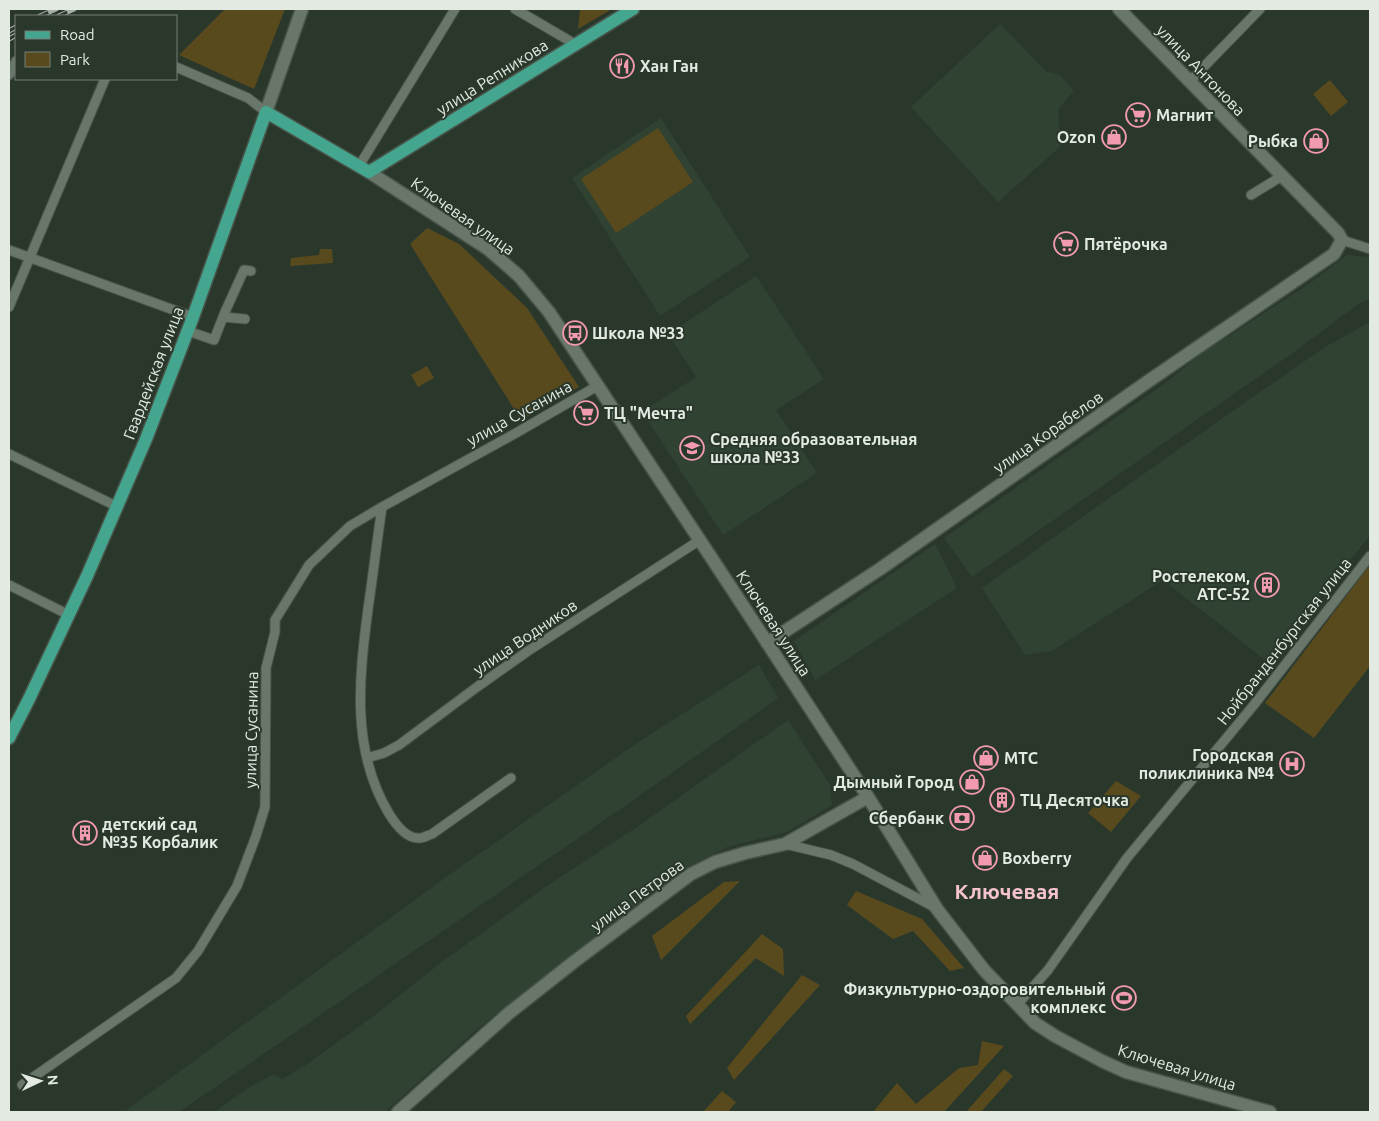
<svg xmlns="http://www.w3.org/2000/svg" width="1379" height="1121" font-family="Ubuntu,sans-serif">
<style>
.built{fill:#304232}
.green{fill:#594a1e}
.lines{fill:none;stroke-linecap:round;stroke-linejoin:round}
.street-casing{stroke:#48544a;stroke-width:11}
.secondary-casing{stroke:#48544a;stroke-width:15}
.primary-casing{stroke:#48544a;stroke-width:15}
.street{stroke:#687769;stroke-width:9}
.secondary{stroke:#687769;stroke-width:12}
.primary{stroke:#44a68e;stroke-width:12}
.rail-casing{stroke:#a5afa6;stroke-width:5}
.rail{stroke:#2a382c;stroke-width:3;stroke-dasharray:9;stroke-linecap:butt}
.labels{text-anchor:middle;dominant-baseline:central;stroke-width:4;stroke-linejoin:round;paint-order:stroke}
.poi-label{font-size:16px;font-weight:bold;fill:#e2eae2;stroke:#2a382c;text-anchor:start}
.street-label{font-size:16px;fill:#e2eae2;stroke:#2a382c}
.district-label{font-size:21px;font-weight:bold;fill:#f5c2cd;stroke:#2a382c}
</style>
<rect width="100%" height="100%" fill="#2a382c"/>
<path class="built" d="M1000,24L1047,72L1059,74L1074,91L1058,109L1060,147L998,202L911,107Z
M661,118L750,257L660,316L572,178Z
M1347,255L1370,257V298L1358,304L1294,352L972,577L944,538L1164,384L1201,354L1309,284Z
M756,276L824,379L776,410L817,473L723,535L642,412L696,377L668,334Z
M1370,322V536L1328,586L1269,663L1163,580L1052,651L1025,655L982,588L1210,427L1325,347Z
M935,544L957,588L815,680L794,641Z
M759,665L778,698L625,806L179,1112H124L449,875L640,741Z
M788,720L830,785L832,805L787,832L727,847L683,870L552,970L475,1031L385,1112H214L250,1087L273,1074L283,1079L307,1064L375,1015L443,961L547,886L640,825Z"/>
<path class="green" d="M225,9H285L254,89L179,55Z
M580,9H612L578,29Z
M1330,80L1348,102L1331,116L1313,94Z
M658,128L693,182L616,233L581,179Z
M427,228L459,244L527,308L579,387L521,420L410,244Z
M320,249H332L333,263L290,266L291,258L319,255Z
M427,366L434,378L418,387L411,375Z
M1370,565V666L1314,738L1265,703Z
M1116,781L1141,796L1111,832L1088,813Z
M740,881L661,960L652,936L724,882Z
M856,891L922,919L964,968L950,971L913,931L893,939L847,905Z
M762,934L783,949L784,976L756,958L690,1024L686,1016Z
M802,975L820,985L734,1080L727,1068Z
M982,1041L1004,1046L944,1112H873L897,1083L916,1104L959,1068L978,1065Z
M1004,1069L1013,1076L981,1112H966Z
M722,1091L736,1102L728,1112H703Z"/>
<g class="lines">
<g class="street-casing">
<path id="street" d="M515,9L575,44
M176,67L248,98L266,112
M9,75L16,61
M1190,81L1260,9
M359,166L455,9
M1251,195L1282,176
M1342,240L1370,249
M9,250L193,317
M9,307L105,79
M223,317L245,319
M188,331L214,340L225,312L244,270L251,271
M9,454L116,506
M382,507C377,541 373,575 368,609C359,678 351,749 388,812C394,822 405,838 418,838C422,839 428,835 432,834L511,778
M9,585L69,615
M367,758L384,753L399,745L477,687L528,651L700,540
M785,844L831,855L853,864L936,908
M1017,1005L1048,970L1127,858L1253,706L1370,556
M22,1085L176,978L198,951L237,886L256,836L265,807L266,668L275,632V620L309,565L350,526L382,507L516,433L599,385"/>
</g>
<g class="secondary-casing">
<path id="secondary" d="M266,112L302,9
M369,172L488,249L519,276L549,312L734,592L868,797L937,909L984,970L1035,1023L1055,1036L1102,1061L1126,1072L1270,1112
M767,643L880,569L1150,380L1334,254L1342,240L1338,233L1119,9
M398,1112L509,1013L575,961L691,874L715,862L745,853L785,844L868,797"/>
</g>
<g class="primary-casing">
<path id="primary" d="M9,738L29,699L87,576L146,439L193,317L266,112L369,172L633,9"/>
</g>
<use href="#street" class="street"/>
<use href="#secondary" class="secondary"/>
<use href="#primary" class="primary"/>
<g class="rail-casing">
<path id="rail" d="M40,16L56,9
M59,16L74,9
M9,31L16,27
M9,39L16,35"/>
</g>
<use href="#rail" class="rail"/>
</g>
<defs>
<g id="restaurant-ring" transform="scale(1.25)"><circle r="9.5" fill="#2a382c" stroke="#f29aaf" stroke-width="1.5"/><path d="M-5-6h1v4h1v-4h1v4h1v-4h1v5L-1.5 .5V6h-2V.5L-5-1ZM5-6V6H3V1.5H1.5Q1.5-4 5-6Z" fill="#f29aaf"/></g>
<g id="supermarket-ring" transform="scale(1.25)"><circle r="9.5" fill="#2a382c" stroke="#f29aaf" stroke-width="1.5"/><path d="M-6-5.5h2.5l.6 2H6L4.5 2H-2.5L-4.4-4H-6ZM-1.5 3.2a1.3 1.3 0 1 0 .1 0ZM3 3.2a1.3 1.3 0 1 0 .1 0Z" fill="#f29aaf"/></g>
<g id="shop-ring" transform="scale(1.25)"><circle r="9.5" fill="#2a382c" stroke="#f29aaf" stroke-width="1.5"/><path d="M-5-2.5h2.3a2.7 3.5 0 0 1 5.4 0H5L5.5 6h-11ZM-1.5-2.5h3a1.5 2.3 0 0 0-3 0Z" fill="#f29aaf"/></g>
<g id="bus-ring" transform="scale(1.25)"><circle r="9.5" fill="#2a382c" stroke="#f29aaf" stroke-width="1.5"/><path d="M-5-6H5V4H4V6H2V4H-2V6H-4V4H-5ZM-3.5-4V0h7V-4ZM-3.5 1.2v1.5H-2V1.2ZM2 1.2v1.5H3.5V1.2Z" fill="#f29aaf"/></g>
<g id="school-ring" transform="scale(1.25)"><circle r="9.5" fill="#2a382c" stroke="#f29aaf" stroke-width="1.5"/><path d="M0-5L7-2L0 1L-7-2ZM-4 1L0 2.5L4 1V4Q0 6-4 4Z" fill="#f29aaf"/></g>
<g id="building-ring" transform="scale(1.25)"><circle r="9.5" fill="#2a382c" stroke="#f29aaf" stroke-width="1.5"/><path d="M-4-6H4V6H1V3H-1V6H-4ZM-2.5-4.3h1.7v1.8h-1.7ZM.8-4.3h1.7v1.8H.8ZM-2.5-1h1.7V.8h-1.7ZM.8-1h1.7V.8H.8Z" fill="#f29aaf"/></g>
<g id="hospital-ring" transform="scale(1.25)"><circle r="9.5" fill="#2a382c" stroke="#f29aaf" stroke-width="1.5"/><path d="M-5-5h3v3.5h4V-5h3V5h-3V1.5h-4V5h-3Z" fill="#f29aaf"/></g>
<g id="bank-ring" transform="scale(1.25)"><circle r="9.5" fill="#2a382c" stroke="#f29aaf" stroke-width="1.5"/><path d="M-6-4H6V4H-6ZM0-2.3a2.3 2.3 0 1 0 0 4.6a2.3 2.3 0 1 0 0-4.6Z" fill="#f29aaf"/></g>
<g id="stadium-ring" transform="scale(1.25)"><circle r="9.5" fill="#2a382c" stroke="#f29aaf" stroke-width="1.5"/><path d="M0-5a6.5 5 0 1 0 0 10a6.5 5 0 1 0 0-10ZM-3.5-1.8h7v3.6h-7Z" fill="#f29aaf"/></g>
</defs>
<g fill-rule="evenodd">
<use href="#restaurant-ring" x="622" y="66"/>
<use href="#supermarket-ring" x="1138" y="115"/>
<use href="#shop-ring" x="1114" y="137"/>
<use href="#shop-ring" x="1316" y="141"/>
<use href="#supermarket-ring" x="1066" y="244"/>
<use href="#bus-ring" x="575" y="333"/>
<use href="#supermarket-ring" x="586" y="413"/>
<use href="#school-ring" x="692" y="448"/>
<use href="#building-ring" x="1267" y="585"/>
<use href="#shop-ring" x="986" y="758"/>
<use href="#hospital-ring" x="1292" y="764"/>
<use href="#shop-ring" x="972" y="782"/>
<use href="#building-ring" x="1002" y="800"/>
<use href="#bank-ring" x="962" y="818"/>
<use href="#building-ring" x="85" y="833"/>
<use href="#shop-ring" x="985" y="858"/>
<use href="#stadium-ring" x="1124" y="998"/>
</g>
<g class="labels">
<g class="poi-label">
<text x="640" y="66">Хан Ган</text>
<text x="1156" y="115">Магнит</text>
<text x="1096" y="137" text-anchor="end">Ozon</text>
<text x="1298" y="141" text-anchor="end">Рыбка</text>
<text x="1084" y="244">Пятёрочка</text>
<text x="592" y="333">Школа №33</text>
<text x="604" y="413">ТЦ "Мечта"</text>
<text x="710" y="439">Средняя образовательная<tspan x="710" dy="18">школа №33</tspan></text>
<text x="1250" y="576" text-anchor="end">Ростелеком,<tspan x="1250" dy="18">АТС-52</tspan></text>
<text x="1274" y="755" text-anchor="end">Городская<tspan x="1274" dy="18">поликлиника №4</tspan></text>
<text x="1004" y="758">МТС</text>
<text x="954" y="782" text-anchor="end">Дымный Город</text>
<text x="1020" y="800">ТЦ Десяточка</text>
<text x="944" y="818" text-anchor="end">Сбербанк</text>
<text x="102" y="824">детский сад<tspan x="102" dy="18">№35 Корбалик</tspan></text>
<text x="1002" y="858">Boxberry</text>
<text x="1106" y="989" text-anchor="end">Физкультурно-оздоровительный<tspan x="1106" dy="18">комплекс</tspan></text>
</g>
<g class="street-label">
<text transform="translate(1201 70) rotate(46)">улица Антонова</text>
<text transform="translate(492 77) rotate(-32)">улица Репникова</text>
<text transform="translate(463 216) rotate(35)">Ключевая улица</text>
<text transform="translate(153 373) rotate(-69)">Гвардейская улица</text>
<text transform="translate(519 413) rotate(-29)">улица Сусанина</text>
<text transform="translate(1048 432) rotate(-35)">улица Корабелов</text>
<text transform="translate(774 623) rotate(57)">Ключевая улица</text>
<text transform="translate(525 637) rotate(-34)">улица Водников</text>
<text transform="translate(1284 641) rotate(-52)">Нойбранденбургская улица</text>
<text transform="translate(251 730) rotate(-89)">улица Сусанина</text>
<text transform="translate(637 895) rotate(-36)">улица Петрова</text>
<text transform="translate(1177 1067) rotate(17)">Ключевая улица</text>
</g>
<g class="district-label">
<text x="1007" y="891">Ключевая</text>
</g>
</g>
<rect width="1379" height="1121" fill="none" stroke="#e2eae2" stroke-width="20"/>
<rect x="15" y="15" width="162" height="65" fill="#2a382c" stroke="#747f75"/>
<rect x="25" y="31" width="25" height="8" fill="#44a68e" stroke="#747f75"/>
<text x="60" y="40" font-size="15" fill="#e2eae2">Road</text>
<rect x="25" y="52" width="25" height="15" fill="#594a1e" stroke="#747f75"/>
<text x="60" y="65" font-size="15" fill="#e2eae2">Park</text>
<g transform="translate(40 1081) rotate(86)" stroke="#2a382c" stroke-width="4" paint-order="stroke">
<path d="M0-4L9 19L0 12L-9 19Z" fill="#e2eae2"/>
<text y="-8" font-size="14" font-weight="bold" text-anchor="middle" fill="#e2eae2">N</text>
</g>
</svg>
